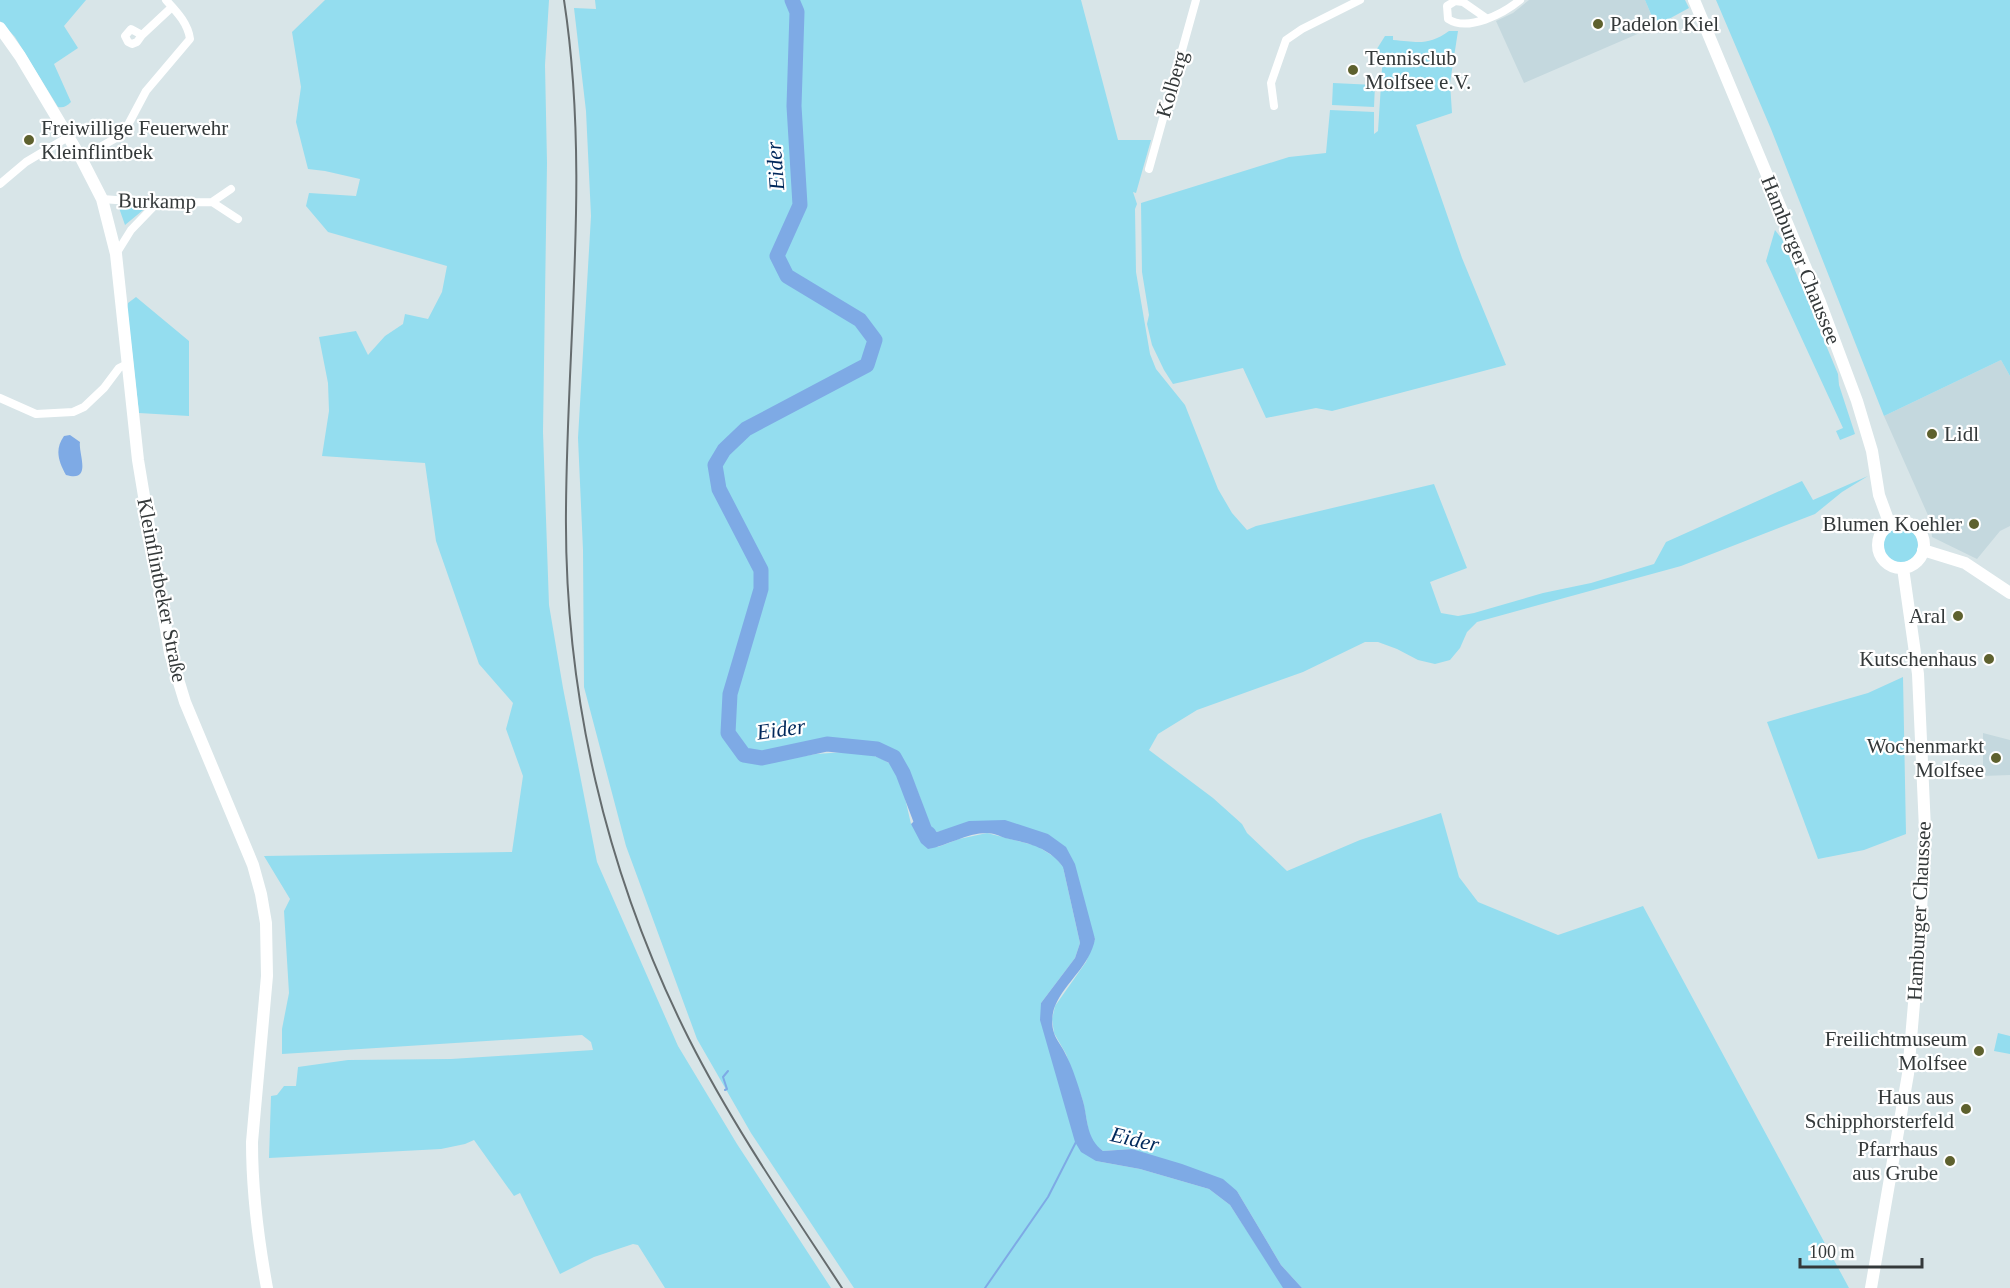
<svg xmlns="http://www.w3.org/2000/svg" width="2010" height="1288" font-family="'Times New Roman',serif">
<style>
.built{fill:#c4d8de}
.green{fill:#94ddef}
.water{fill:#7eaae5}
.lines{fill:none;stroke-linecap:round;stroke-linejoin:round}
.stream{stroke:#7eaae5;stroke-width:2}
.river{stroke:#7eaae5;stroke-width:15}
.street{stroke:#fff;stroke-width:8}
.secondary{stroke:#fff;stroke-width:12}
.rail{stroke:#656c6e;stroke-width:2}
.poi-dot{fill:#5e612e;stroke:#fff;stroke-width:2}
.labels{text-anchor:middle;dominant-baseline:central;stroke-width:4.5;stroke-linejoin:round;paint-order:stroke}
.poi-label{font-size:21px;fill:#34393a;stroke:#fff;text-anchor:end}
.street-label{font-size:21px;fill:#34393a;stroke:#fff}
.water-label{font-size:22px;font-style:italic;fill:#00285b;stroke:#fff}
</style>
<rect width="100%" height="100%" fill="#d8e5e8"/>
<path class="built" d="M1529,0H1645L1656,26L1524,83L1496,21L1513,13Z
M2001,360L2010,376V526L2000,531L1977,559L1932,537L1931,522L1884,416Z
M1983,733L2010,740V775L1983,776Z"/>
<path class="green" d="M0,0H86L64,26L78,48L54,64L71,102C67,106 64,108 58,107L15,37L0,21Z
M325,0H549L545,65L547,163L543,432L549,605L563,688L597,862L678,1046L737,1144L831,1288H665L638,1245L633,1244L594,1257L560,1274L520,1193L514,1196L474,1140L465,1144L441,1149L269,1158L271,1096L277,1095L284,1086H296L298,1067L348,1060L451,1059L593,1050L591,1042L582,1035L282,1054V1029L289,993L284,911L290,899L264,856L512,852L523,776L506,729L513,703L479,664L436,541L425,463L322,456L329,411L328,383L319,337L356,331L368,355L385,336L403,324L405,314L428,319L442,292L447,266L328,232L306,206L309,193L356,196L360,179L325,171L308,169L296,122L301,87L292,32Z
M595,0H1081L1118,140H1151L1136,193L1133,192L1137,204L1135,209L1136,272L1150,354L1156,369L1185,405L1218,489L1232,513L1247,530L1256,526L1434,484L1467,568L1430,582L1441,613L1458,616L1474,613L1543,593L1591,583L1654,564L1666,542L1802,481L1813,500L1868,476L1842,492L1815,514L1681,566L1477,622L1467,632L1460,648L1450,660L1435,664L1418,660L1397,649L1378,642H1365L1303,672L1197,710L1158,734L1149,750L1213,798L1242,824L1247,833L1287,871L1360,840L1441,813L1459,877L1478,902L1558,935L1643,906L1849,1288H1302L1281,1265L1237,1191L1132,1149L1103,1151L1095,1145L1090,1138L1083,1101L1066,1054L1054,1033L1052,1019L1055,1006L1086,962L1095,939L1048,834L945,830L937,832L932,829C921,806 915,772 896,754C883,742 842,741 824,742C804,744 784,751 765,754C755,755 747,749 738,754L748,761L759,764L816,754L845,752L872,755L882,759L892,765L897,773L902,785L911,824L938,847L959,839L987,833L1037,846L1056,858L1063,867L1080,943L1075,958L1041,1003L1096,1161L1140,1169L1209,1189L1230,1205L1284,1288H854L751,1133L697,1039L626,846L584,687L583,550L578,438L591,216L586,111L574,8L596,9Z
M1645,0H1685L1689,8L1656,26Z
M1716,0H2010V376L2001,360L1884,416L1771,129Z
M1449,31H1458L1450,83L1452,113L1416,125L1462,258L1506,365L1332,411L1316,408L1266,418L1243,368L1173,384L1164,370L1152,345L1147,324L1149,315L1142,272L1141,203L1289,157L1326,153L1330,110L1374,112V134L1378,131L1382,69V65H1380L1375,52L1385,36H1393V40C1418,42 1428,46 1449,31Z
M1333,83L1375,85L1374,107L1332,105Z
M118,205L148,206L125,225Z
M1775,230L1782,239L1838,374L1839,385L1855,434L1840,440L1836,431L1843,428L1766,261Z
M136,297L189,341V416L139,413L127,307L128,303Z
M1882 545a18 18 0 1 1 36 0a18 18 0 1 1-36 0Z
M1903,677L1906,834L1864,850L1818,859L1767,722L1868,693Z
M1998,1033L2010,1036V1054L1994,1051Z"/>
<path class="water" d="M70,435L80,442C78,453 93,483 66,475C59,462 54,450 64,436Z
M924,812L932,829L937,832L969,821L1005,820L1048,834L1066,847L1075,864L1095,939C1090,966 1066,981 1055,1006C1052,1013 1051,1025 1054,1033C1056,1040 1062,1046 1065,1053C1073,1068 1078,1085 1083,1101C1088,1120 1086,1138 1103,1151L1132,1149L1182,1164L1223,1179L1237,1191L1281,1265L1302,1288H1283L1230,1205L1209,1189L1140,1169L1096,1161L1081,1152L1075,1142L1040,1020L1041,1003L1075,958L1080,943L1063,867C1049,847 1027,843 1005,838C1000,836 993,833 987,833C966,833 947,846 928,849L921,843L911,824Z"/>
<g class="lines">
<path class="stream" d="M725,1090L727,1089L723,1077L728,1071
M985,1288L1048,1197L1077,1140"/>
<path class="river" d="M792,0L797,12L794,106L800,205L777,256L787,276L860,320L875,340L867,365L746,429L724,450L715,465L719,489L761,570V589L730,694L728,733L744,755L762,758L827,744L877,749L894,757L903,773L925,831L929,834"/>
<path class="street" d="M1486,18L1463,2L1455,1L1447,6L1448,19C1468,32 1503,14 1520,0
M142,35L131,29L125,36L128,42L132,44L137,42L142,35L172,7
M1274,106L1271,83L1286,40L1302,29L1360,0
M81,158L116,138L129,123L146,91L190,39C188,23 176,11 166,0
M1149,169L1196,0
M0,184L26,162L68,137
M102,199L157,203L212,202L238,219
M212,202L231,189
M116,254L131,230L157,203
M0,398L36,414L73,412L84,407L104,388L119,368L127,364"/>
<path class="secondary" d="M1694,0L1820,302L1857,401L1872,451L1879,495L1890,525
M0,28L20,56L81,158L102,199L116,254L138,460L170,653L185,702L253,865L261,894L266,923L267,976L252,1142C252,1192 258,1239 267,1288
M1878 545a23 23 0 1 1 46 0a23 23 0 1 1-46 0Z
M1923,550L1965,563L2010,593
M1871,1288L1908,1074L1920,933L1925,829L1918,674L1903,568"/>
<path class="rail" d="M564,0C590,169 567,339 566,509C564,694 606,874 689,1039C733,1126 789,1207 842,1288"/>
</g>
<g class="poi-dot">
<circle cx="1598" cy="24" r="6"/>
<circle cx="1353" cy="70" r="6"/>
<circle cx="29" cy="140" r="6"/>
<circle cx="1932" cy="434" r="6"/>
<circle cx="1974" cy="524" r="6"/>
<circle cx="1958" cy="616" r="6"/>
<circle cx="1989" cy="659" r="6"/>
<circle cx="1996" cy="758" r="6"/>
<circle cx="1979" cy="1051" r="6"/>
<circle cx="1966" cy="1109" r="6"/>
<circle cx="1950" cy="1161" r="6"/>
</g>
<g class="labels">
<g class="poi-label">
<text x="1610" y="24" text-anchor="start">Padelon Kiel</text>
<text x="1365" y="58" text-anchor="start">Tennisclub<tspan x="1365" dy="24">Molfsee e.V.</tspan></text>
<text x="41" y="128" text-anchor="start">Freiwillige Feuerwehr<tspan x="41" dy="24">Kleinflintbek</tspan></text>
<text x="1944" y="434" text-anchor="start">Lidl</text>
<text x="1962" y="524">Blumen Koehler</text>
<text x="1946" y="616">Aral</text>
<text x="1977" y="659">Kutschenhaus</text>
<text x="1984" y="746">Wochenmarkt<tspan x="1984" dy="24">Molfsee</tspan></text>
<text x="1967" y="1039">Freilichtmuseum<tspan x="1967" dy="24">Molfsee</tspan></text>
<text x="1954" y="1097">Haus aus<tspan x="1954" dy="24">Schipphorsterfeld</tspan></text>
<text x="1938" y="1149">Pfarrhaus<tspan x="1938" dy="24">aus Grube</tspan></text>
</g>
<g class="street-label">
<text transform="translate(1172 84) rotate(-74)">Kolberg</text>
<text transform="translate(157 201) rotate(1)">Burkamp</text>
<text transform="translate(1801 260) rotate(68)">Hamburger Chaussee</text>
<text transform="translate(162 590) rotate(79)">Kleinflintbeker Straße</text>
<text transform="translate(1919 911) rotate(-87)">Hamburger Chaussee</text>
</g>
<g class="water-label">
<text transform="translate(775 166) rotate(-94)">Eider</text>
<text transform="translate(781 729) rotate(-8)">Eider</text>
<text transform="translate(1135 1139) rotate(13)">Eider</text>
</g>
</g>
<path d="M1800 1258v9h122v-9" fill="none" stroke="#34393a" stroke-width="3"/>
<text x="1809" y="1258" font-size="18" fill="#34393a" stroke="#ffffff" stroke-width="4.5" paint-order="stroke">100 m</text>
</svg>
